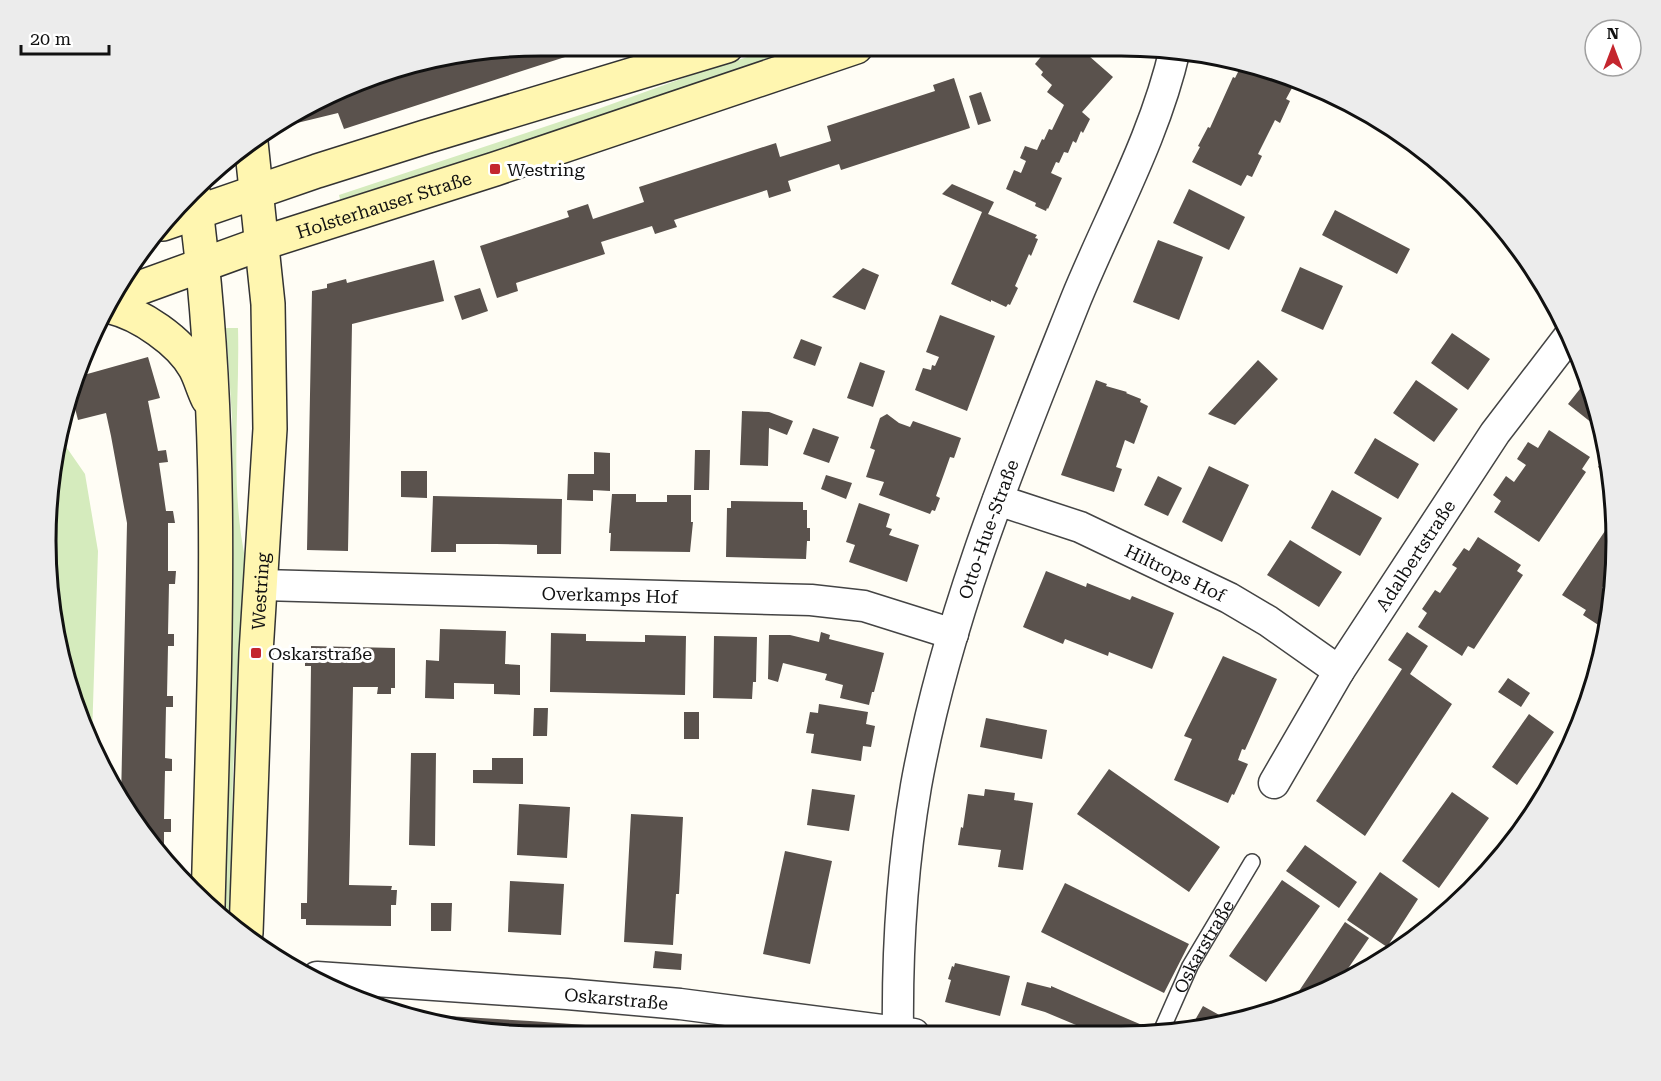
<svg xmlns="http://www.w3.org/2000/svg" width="1661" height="1081" font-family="'Roboto Serif',serif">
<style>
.green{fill:#d5ebbd}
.building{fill:#5a524d}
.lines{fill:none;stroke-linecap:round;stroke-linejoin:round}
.lane-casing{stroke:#444;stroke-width:18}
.street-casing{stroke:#444;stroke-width:33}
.secondary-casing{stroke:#333;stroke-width:36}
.lane{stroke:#fff;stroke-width:15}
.street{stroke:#fff;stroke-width:30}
.secondary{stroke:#fff6b0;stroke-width:33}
.poi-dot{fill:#c4262e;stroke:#fff;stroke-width:2}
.labels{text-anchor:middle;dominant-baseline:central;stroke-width:6;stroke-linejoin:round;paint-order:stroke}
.poi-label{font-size:18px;fill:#111;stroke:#fff;text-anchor:start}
.street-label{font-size:18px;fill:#111;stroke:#fff}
.rim{fill:none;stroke:#111;stroke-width:3}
</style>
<rect width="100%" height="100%" fill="#fffdf5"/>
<path class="green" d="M778,47H800L592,119L341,203L339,195L598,109L689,76Z
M226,328H238C240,405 229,486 246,562L233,772L230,923L225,920L233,501L232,417Z
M60,438L85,474L98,551L92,736L62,668L46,508Z"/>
<path class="building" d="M540,45L599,46L344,129L338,113L297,123L294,114L382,71Z
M1048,48H1053L1057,52L1060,48L1081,49L1113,77L1082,112L1090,119L1083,133L1081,131L1076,143L1073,141L1068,153L1064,152L1059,163L1056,162L1051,173L1062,178L1048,209L1047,208L1046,211L1035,206L1036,203L1006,189L1014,170L1021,173L1026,161L1020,158L1025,146L1037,150L1042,139L1044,140L1049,129L1052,130L1064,105L1047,92L1052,85L1041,75L1043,72L1035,64Z
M1242,64L1292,88L1286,99L1290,101L1280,123L1275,120L1258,154L1262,156L1252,177L1247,175L1241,186L1192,162L1200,147L1198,146L1208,127L1210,128L1233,77L1235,78Z
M954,78L970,128L841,170L839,164L788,181L791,191L769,198L767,190L674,220L677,227L655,234L652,226L601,242L605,254L516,283L518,291L497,298L480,246L569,217L567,211L588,204L593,219L644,202L639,187L776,143L780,157L831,141L827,126L935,91L933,85Z
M981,92L991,121L978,125L969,96Z
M952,184L994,202L988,214L1037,235L1035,238L1038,239L1031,256L1029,254L1015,286L1018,288L1010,305L1008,304L1006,307L991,300V302L951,284L982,212L942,194Z
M1189,189L1245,217L1229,250L1173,223Z
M1335,210L1410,249L1397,274L1322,235Z
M1158,240L1203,257L1179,320L1133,302Z
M434,260L444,301L352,324L348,551L307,550L312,291L327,288V284L346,279L347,283Z
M1300,267L1343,286L1323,330L1281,311Z
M863,268L879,275L865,310L832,297Z
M480,288L488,311L462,320L454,296Z
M940,315L995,336L967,411L915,390L923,368L931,370L932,365L935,366L939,357L926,352Z
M1452,333L1490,359L1468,390L1431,363Z
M801,339L822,347L815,366L793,358Z
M148,357L160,398L148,401L158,451L166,450L168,462L159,463L166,511H173L175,523H168V571H176L175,584H169L168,634H174V646H168L167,696H173V707H166L165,758L172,759V771H165L164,819H171V832H164V856L128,815L121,800L127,523L111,436L106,413L78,420L70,389L73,378Z
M1258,360L1278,379L1235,425L1208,414Z
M860,362L885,371L873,407L847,398Z
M1096,380L1107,384L1106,386L1127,392L1126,393L1141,399L1140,402L1148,406L1134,444L1125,440L1116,467L1122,469L1114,492L1061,475Z
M1416,380L1458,409L1434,442L1393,413Z
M1587,380L1599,412L1602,431L1568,404Z
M742,411L769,412L793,421L787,435L769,428L768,466L740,465Z
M887,414L899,423L910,427L913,421L961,438L954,458L950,457L944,474L936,496L940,498L935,511L932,510L930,514L879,495L884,482L866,477L875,450L870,448L880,418Z
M813,428L839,437L829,463L803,454Z
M1549,430L1590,457L1582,469L1586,472L1539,542L1494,512L1501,501L1493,495L1506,476L1514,482L1526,465L1517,459L1528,442L1538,448Z
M1375,438L1419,464L1398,499L1354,473Z
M695,450H710L709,490H694Z
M594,452L610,453V491L593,490V501L567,500L568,474H594Z
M1606,456L1609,472L1610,476L1598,467Z
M1209,466L1249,485L1222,542L1182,522Z
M401,471H427V498L401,497Z
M826,475L852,483L846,499L821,489Z
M1158,476L1182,488L1168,516L1144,505Z
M1332,490L1382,518L1360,556L1311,528Z
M612,494H636V502H667V495H691V522H693L690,552L610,551L611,533H609Z
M433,496L562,499L561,554H537V545L496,544H456V552H431Z
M731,501L803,502V510H807V528H810V541H807L806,559L726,557L727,508H731Z
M859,503L890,514L886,527L892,529L889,535L919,545L907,582L849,562L855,545L846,542Z
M1615,516L1613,570L1602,588L1612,595L1606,630L1583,615L1586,610L1562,595Z
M1478,537L1521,565L1517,571L1523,575L1474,649L1468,646L1462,656L1418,627L1427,613L1422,609L1435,590L1440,593L1457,568L1452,565L1464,548L1469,551Z
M1290,540L1342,572L1319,607L1267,575Z
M1046,571L1086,587L1087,583L1130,600L1132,596L1174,613L1152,669L1109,652L1108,656L1065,639L1063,644L1023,627Z
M440,629L506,631L505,664L520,665V695L494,694V684L454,683V699L425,698L426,660L439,661Z
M821,632L830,635L829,639L884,653L874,692H872L869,705L840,698L843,685L825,680L827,674L783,663L778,682L768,679L769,635H790L819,642Z
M1407,632L1428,646L1410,674L1452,704L1365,836L1316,801L1402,669L1388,660Z
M551,633L586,634V641L645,642V635L686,636L685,695L550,692Z
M714,636L757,637L756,682H753L752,699L713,698Z
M311,646L395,648V688H391V694H377L378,687H353L349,885L392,886L391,890H397L396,905H391V926L306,925V919H301V903H307L310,748L311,666H305V651H311Z
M1223,656L1277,679L1245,750L1242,749L1238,760L1248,764L1234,795L1232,794L1228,803L1174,780L1192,739L1184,736Z
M1508,678L1530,693L1521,707L1498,692Z
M819,704L868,712L866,724L875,726L871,747L863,746L861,761L811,753L814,734L806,733L810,712L818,713Z
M534,708H548L547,736H533Z
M684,712H699V739H684Z
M1529,714L1554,732L1517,785L1492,767Z
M986,718L1047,730L1042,759L980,747Z
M411,753H436L435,846L409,845Z
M492,758H523V784L473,783V770H492Z
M1109,769L1220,847L1189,892L1077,814Z
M812,789L855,795L849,831L807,825Z
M985,789L1015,793L1014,800L1033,803L1023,870L998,867L1001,850L958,845L961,827L963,828L968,794L984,796Z
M1452,792L1489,818L1439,888L1402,861Z
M519,804L570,807L567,858L517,855Z
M631,814L683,817L679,894H676L673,945L624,942Z
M1305,845L1357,882L1339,908L1286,871Z
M785,851L832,861L810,964L763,954Z
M1380,872L1418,899L1387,947L1347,920Z
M1282,880L1320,906L1266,982L1229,956Z
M510,881L564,884L561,935L508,932Z
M1065,883L1189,944L1164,993L1041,932Z
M431,903H452L451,931H431Z
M1345,922L1369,938L1336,986L1291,1003Z
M655,951L682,954L681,970L653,968Z
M955,963L1010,976L1000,1016L945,1002L951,980L948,979L952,966L954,967Z
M1027,982L1051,988V986L1149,1028L1146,1035H1100L1045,1012L1021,1005Z
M1203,1006L1232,1022L1190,1029Z
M414,1014L530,1021L669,1031V1033L476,1032Z"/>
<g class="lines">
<g class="lane-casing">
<g id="lane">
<path id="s1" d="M1160,1034L1190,966L1252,862"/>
</g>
</g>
<g class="street-casing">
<g id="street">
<path id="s2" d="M998,500L1080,527L1229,598L1268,621L1339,671"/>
<path id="s3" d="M262,585L811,600L864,606L953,634"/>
<path id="s4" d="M1274,783L1339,671L1495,433L1570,335"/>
<path id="s5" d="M317,977L567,994L680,1004L914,1034"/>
<path id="s6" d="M898,1034C897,951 902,868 916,786C946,618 1013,457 1076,299C1110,216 1155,137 1175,49"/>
</g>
</g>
<g class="secondary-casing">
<g id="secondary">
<path d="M194,195C227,431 214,669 208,906"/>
<path d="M163,224L317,171L425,137L727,46"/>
<path id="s7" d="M117,296L263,243L495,169L856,47"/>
<path d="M111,307C140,314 180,341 195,368C200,377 203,389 208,399"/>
<path id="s8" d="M246,933L256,653L270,429L268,304L251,142"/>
</g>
</g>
<use href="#lane" class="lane"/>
<use href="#street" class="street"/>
<use href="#secondary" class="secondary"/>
</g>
<g class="poi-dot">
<rect x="489" y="163" width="12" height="12" rx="3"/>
<rect x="250" y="647" width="12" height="12" rx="3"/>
</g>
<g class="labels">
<g class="poi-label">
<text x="507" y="169">Westring</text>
<text x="268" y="653">Oskarstraße</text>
</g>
<g class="street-label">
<text stroke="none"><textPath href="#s7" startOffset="282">Holsterhauser Straße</textPath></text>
<text stroke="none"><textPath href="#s6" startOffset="516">Otto-Hue-Straße</textPath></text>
<text stroke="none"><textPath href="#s4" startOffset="268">Adalbertstraße</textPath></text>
<text stroke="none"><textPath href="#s2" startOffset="192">Hiltrops Hof</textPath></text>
<text stroke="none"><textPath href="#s8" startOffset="342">Westring</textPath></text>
<text stroke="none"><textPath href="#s3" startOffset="348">Overkamps Hof</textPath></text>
<text stroke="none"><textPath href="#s1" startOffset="98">Oskarstraße</textPath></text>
<text stroke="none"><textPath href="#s5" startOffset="300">Oskarstraße</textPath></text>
</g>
</g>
<path d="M0 0H1661V1081H0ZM541 56H1121A485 485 0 0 1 1606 541V541A485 485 0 0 1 1121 1026H541A485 485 0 0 1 56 541V541A485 485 0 0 1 541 56Z" fill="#ececec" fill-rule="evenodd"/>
<path class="rim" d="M541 56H1121A485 485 0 0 1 1606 541V541A485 485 0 0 1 1121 1026H541A485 485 0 0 1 56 541V541A485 485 0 0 1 541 56Z"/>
<g transform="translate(1613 48)"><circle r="28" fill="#ffffff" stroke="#a0a0a0" stroke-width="1.5"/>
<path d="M0-4.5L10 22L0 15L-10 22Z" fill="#c4262e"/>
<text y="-9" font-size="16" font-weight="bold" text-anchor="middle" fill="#111111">N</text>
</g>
<path d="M21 45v9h88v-9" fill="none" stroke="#111111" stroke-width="3"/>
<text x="30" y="45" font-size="18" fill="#111111" stroke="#ffffff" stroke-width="4.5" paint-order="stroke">20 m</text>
</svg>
